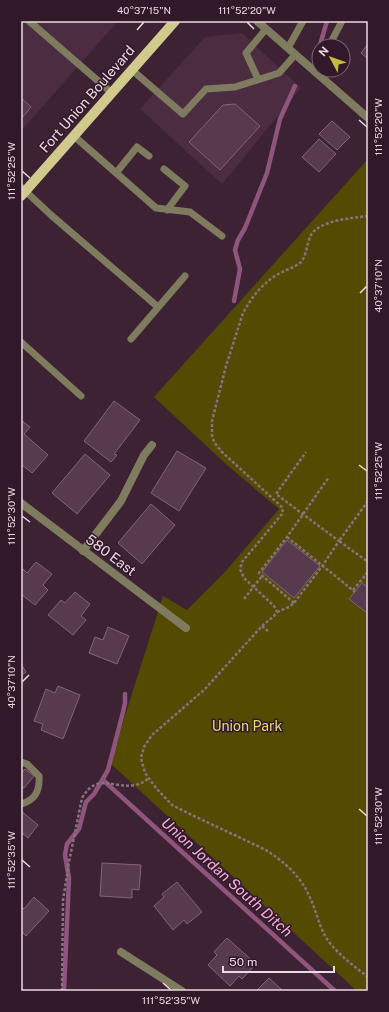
<svg xmlns="http://www.w3.org/2000/svg" width="389" height="1012" font-family="'Public Sans',sans-serif">
<style>
.built{fill:#4b2c41}
.green{fill:#534b02}
.lines{fill:none;stroke-linecap:round;stroke-linejoin:round}
.stream{stroke:#8f557c;stroke-width:4.5}
.building{fill:#573a4d;stroke:#836478}
.path{stroke:#887180;stroke-width:2.5;stroke-dasharray:3 2;stroke-linecap:butt}
.service{stroke:#7e7b5e;stroke-width:7}
.minor{stroke:#7e7b5e;stroke-width:8}
.tertiary{stroke:#7e7b5e;stroke-width:8}
.primary{stroke:#d0ca8d;stroke-width:10}
.ticks{fill:none;stroke:#ebd9e4;stroke-width:1.5}
.labels{text-anchor:middle;dominant-baseline:central;stroke-width:3;stroke-linejoin:round;paint-order:stroke}
.street-label{font-size:14px;fill:#ebd9e4;stroke:#32192a}
.park-label{font-size:14px;fill:#e5d974;stroke:#32192a}
.water-label{font-size:15px;font-style:italic;fill:#f5b0dd;stroke:#32192a}
.neatline{fill:none;stroke:#ebd9e4;stroke-width:1.5}
.ticks-label{font-size:10px;text-anchor:middle;fill:#ebd9e4}
</style>
<rect width="100%" height="100%" fill="#3d2234"/>
<path class="built" d="M21,21H118L21,131Z
M242,33L301,88L222,184L140,109L205,37Z"/>
<path class="green" d="M368,159V991H357L110,763L163,596L187,610L225,572L279,509L228,466L154,397Z"/>
<g class="lines">
<path class="stream" d="M320,45L327,21
M234,301L240,269L235,250L238,240L245,228L267,173L280,119L295,86
M103,780L335,991
M64,991L69,878L65,855L67,844L79,829L86,802L94,794L108,770L123,712L125,703V694"/>
</g>
<path class="building" d="M368,44V59L361,53Z
M21,98L31,107L21,119Z
M235,104L260,126L220,170L189,142L223,105Z
M332,121L350,137L337,150L319,134Z
M319,139L336,154L319,172L302,157Z
M114,401L140,420L114,454L117,455L111,462L84,441Z
M21,420L30,427L24,434L48,455L32,473L21,464Z
M177,451L206,468L179,511L151,493Z
M85,454L110,475L77,514L52,493Z
M151,504L175,525L142,564L118,543Z
M287,540L320,566L294,598L262,572Z
M36,562L52,574L43,585L48,590L35,605L21,594V572L23,569L27,573Z
M362,583L368,587V612L367,613L349,599Z
M75,592L90,604L81,616L86,620L73,635L48,615L61,600L65,603Z
M108,627L129,636L117,664L89,653L95,637L103,640Z
M21,664L26,672L21,676Z
M58,686L80,695L63,739L41,730L43,724L34,721L46,689L55,693Z
M25,769L34,776L24,788L21,787V773Z
M21,811L38,825L28,838L21,832Z
M102,863L141,865L139,890L132,889V898L100,896Z
M177,882L202,912L187,924L184,920L173,930L154,906L164,897L162,894Z
M34,897L49,911L26,936L21,931V906L24,909Z
M227,938L256,964L242,979L239,976L230,986L208,965L217,955L214,952Z
M269,978L283,991H256Z"/>
<g class="lines">
<path class="path" d="M368,216C352,218 320,220 311,235C306,244 307,260 297,265C292,268 286,270 280,273C264,282 252,296 243,313L226,366L212,421V435L214,442L222,452L283,508L282,514L242,562L240,569L244,578L274,606L277,612L274,616L262,626L204,690L152,735L144,747L141,758L145,773L156,788L172,805L192,815L264,849C284,861 302,877 311,900C317,913 320,930 329,942C340,956 354,966 368,977
M368,501L339,541L368,562
M287,537L355,592
M353,590L368,572
M244,599L262,576
M294,603L259,573L287,537L329,477
M277,612L289,607L294,603L323,565L339,541L276,494L306,452
M262,626L268,631
M62,991L63,900L69,862L82,798C97,772 113,789 135,785C141,784 145,781 149,778"/>
<path class="service" d="M29,21L112,93
M329,46L342,21
M288,48L303,21
M132,70L183,114L206,89L235,87L279,73L295,55
M258,79L246,53L266,29
M74,136L156,208L190,212L222,236
M164,169L185,186L167,210
M116,173L137,147L149,156
M21,187L51,215L158,307
M131,339L185,276
M21,342L81,396
M21,762L27,764L39,776C40,790 36,800 21,804"/>
<path class="minor" d="M21,503L186,628
M83,551L121,501L144,455L152,445
M121,952L182,991"/>
<path class="tertiary" d="M257,21L368,118"/>
<path class="primary" d="M21,196L175,21"/>
</g>
<path class="ticks" d="M247,22L254,29M137,30L144,22M359,120L367,127M22,171L30,178M360,293L367,286M359,465L367,471M22,516L30,522M22,682L29,675M359,809L367,816M22,860L30,867M163,983L171,990"/>
<g class="labels">
<g class="street-label">
<text transform="translate(87 99) rotate(-49)">Fort Union Boulevard</text>
<text transform="translate(111 555) rotate(37)">580 East</text>
</g>
<g class="park-label">
<text x="247" y="726">Union Park</text>
</g>
<g class="water-label">
<text transform="translate(227 877) rotate(42)">Union Jordan South Ditch</text>
</g>
</g>
<rect width="389" height="1012" fill="none" stroke="#32192a" stroke-width="44"/>
<g transform="translate(331 58) rotate(311)"><circle r="19" fill="#32192a" stroke="#7c6674"/>
<path d="M0-3L7 15L0 10L-7 15Z" fill="#c9bb3a"/>
<text y="-6" font-size="11" font-weight="bold" text-anchor="middle" fill="#ebd9e4">N</text>
</g>
<path d="M223 966v6h111v-6" fill="none" stroke="#ebd9e4" stroke-width="2"/>
<text x="229" y="966" font-size="12" fill="#ebd9e4" stroke="#32192a" stroke-width="3" paint-order="stroke">50 m</text>
<rect x="22" y="22" width="345" height="968" class="neatline"/>
<g class="ticks-label">
<text x="144" y="14">40°37'15"N</text>
<text x="247" y="14">111°52'20"W</text>
<text transform="translate(378 127) rotate(-90)" y="4">111°52'20"W</text>
<text transform="translate(11 171) rotate(-90)" y="4">111°52'25"W</text>
<text transform="translate(378 286) rotate(-90)" y="4">40°37'10"N</text>
<text transform="translate(378 471) rotate(-90)" y="4">111°52'25"W</text>
<text transform="translate(11 516) rotate(-90)" y="4">111°52'30"W</text>
<text transform="translate(11 682) rotate(-90)" y="4">40°37'10"N</text>
<text transform="translate(378 816) rotate(-90)" y="4">111°52'30"W</text>
<text transform="translate(11 860) rotate(-90)" y="4">111°52'35"W</text>
<text x="171" y="1004">111°52'35"W</text>
</g>
</svg>
